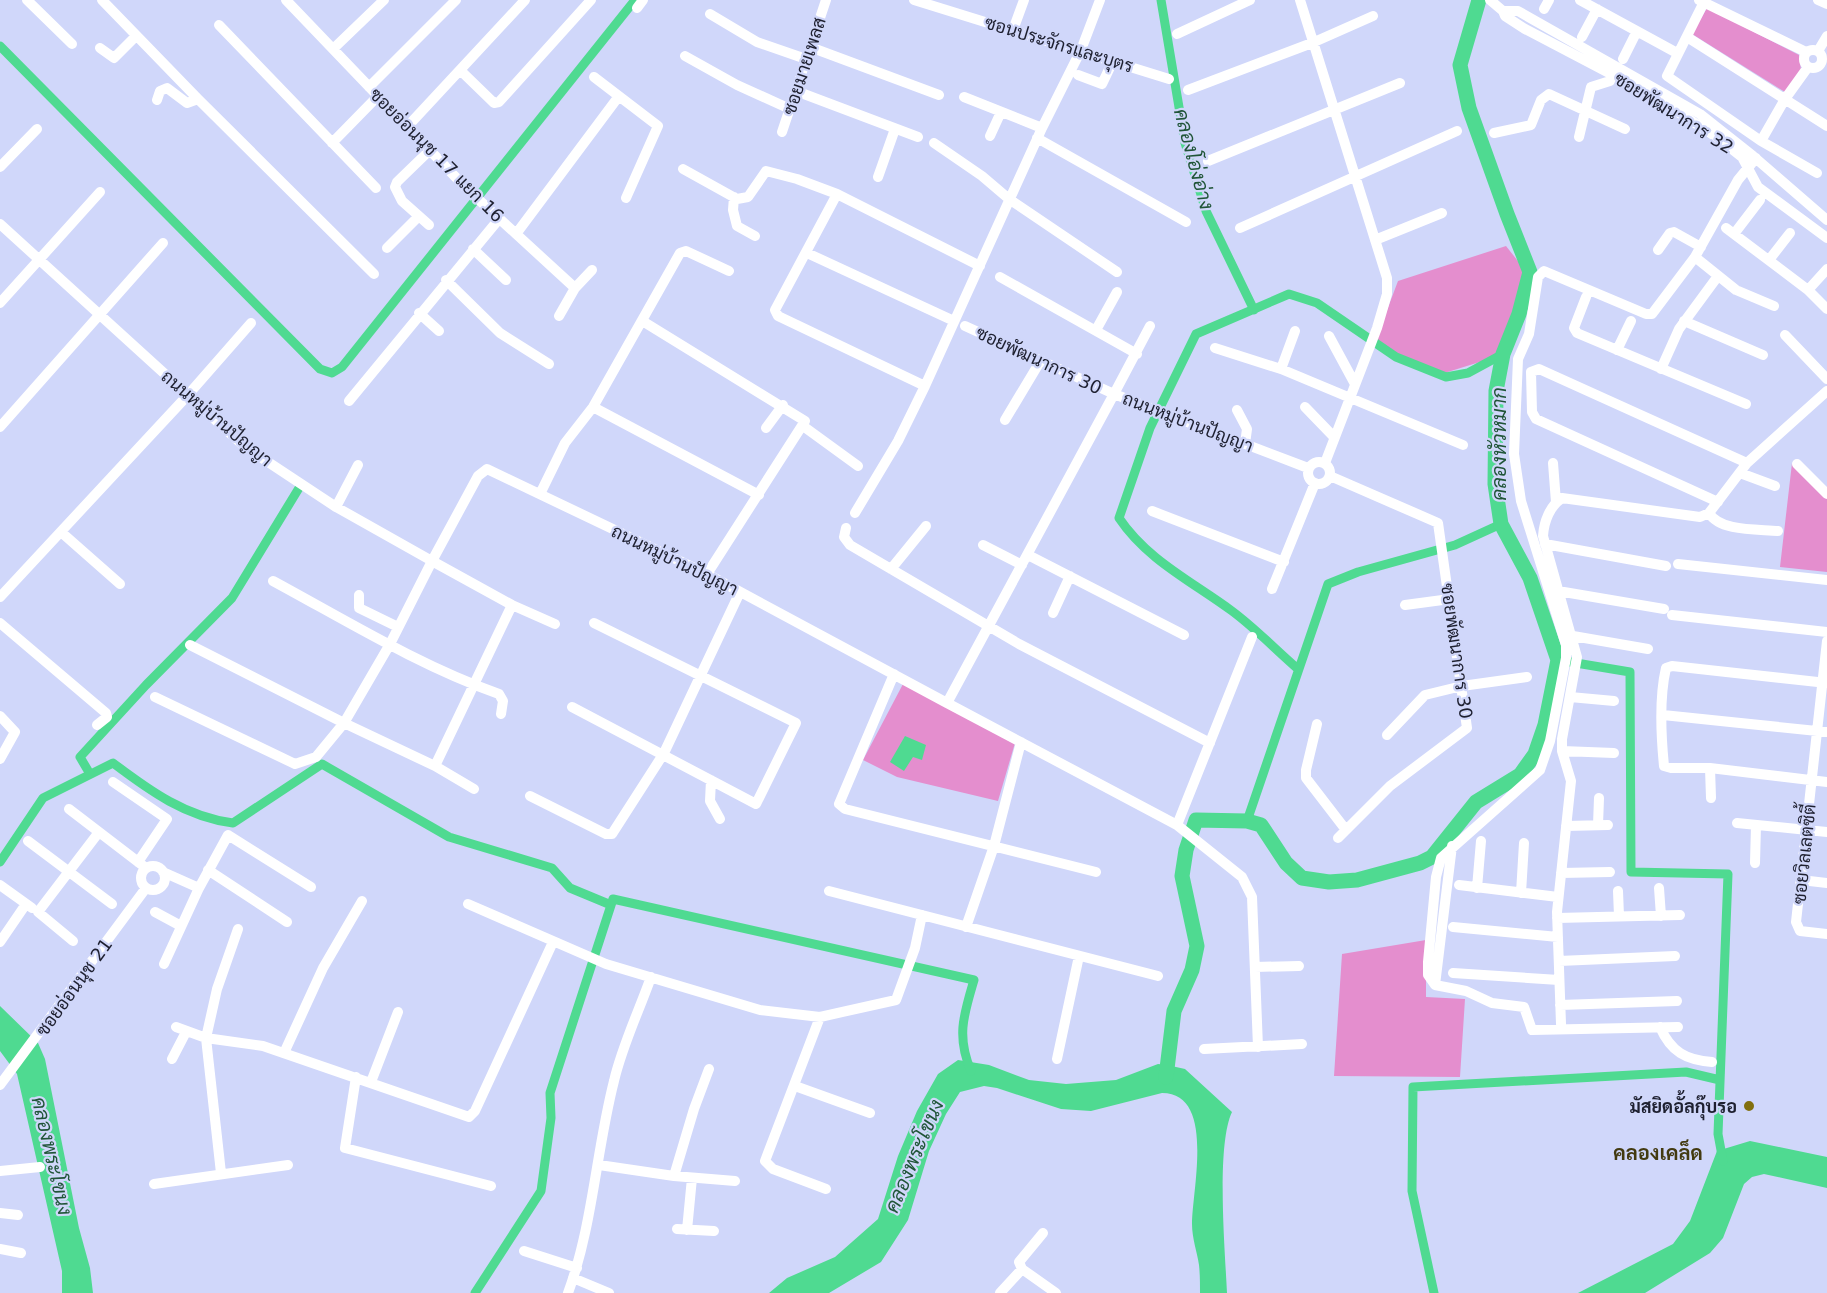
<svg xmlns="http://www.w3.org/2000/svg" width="1827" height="1293" font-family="'DejaVu Sans',Sarabun,sans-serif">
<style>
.green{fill:#e48ece}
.water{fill:#4fda91}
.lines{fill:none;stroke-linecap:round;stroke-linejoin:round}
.canal{stroke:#4fda91;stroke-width:9}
.river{stroke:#4fda91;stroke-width:15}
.minor{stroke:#fff;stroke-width:10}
.poi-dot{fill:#826f0e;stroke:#d0d7fa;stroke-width:2}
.labels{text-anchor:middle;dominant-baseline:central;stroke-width:4.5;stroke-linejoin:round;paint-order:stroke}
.street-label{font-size:18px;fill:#1e2030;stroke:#d0d7fa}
.poi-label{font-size:18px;font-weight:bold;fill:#1e2030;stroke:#d0d7fa;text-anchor:end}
.water-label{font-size:20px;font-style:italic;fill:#205538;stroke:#d0d7fa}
.neighbourhood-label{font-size:20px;font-weight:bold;fill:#433a10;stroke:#d0d7fa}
</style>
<rect width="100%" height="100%" fill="#d0d7fa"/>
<path class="green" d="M1707,8L1799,55L1801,70L1785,92L1692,34Z
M1506,246L1525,270L1519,314L1499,356L1438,375L1375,342L1398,281Z
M1792,463L1827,498V572L1780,567Z
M903,684L1015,743L998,801L897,777L863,760Z
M1426,940V997L1465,999L1460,1077L1334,1076L1342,954Z"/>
<path class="water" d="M905,736L926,745L922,760L913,757L904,771L890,762Z
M0,1006L38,1043L45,1059L79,1228L90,1268L93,1293H62V1271L17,1074L0,1051Z
M958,1060L989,1065L1029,1080L1066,1084L1116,1080L1158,1064L1167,1065L1185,1069L1232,1112C1216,1146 1225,1250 1227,1293H1200C1200,1284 1200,1274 1199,1265C1197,1252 1192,1238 1192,1224C1192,1190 1216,1093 1162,1093L1091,1111L1061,1109L997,1088L984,1086L960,1092L946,1114L929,1151L908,1220L881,1262L829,1293H769L787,1278L835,1257L878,1219L898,1156L917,1111L938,1074Z
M1750,1141L1827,1157V1188L1764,1174L1752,1177L1744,1184L1723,1238L1710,1253L1645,1293H1578L1673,1244L1690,1221L1717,1151Z"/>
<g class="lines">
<path class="canal" d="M1161,0L1185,143L1206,211L1254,310
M0,46L320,369L332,373L342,367L635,0
M1558,660L1630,672L1631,872L1728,874L1718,1134L1723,1161
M1298,669C1276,650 1255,628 1232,611C1193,582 1147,560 1119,518L1150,428L1196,334L1289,294L1317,303L1396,357L1446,377L1468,373L1503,354
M90,774L80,757L146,685L232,598L299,488
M1247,821L1328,584L1358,572L1455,545L1501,524
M0,862L43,798L113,763C150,791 186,817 233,823L322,764L449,837L552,868L570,888L611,905
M475,1293L541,1191L551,1118L550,1093L613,899L974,980C964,1014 956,1036 971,1071
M1434,1293L1412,1191L1413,1087L1686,1072L1720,1080"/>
<path class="river" d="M1166,1077L1174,1011L1192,970L1197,946L1182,876L1186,850L1196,820L1247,821L1261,825L1286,863L1302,878L1329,882L1357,880L1420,863L1432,857L1476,802L1520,775L1535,754L1545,725L1558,660L1530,578L1501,524L1495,484L1496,391L1503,354L1519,314L1530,272L1507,214L1469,108L1460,65L1479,0"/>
<path class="minor" d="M27,0L72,44
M102,0L198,99L374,274
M286,0L466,188L575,288L592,270
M914,0L1169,79
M1300,0L1387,278V294L1377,328L1325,463
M1490,0L1503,11
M1580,0L1677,53
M1699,0L1806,52
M1818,0L1827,4
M1704,2L1667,76L1761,141L1817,173
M637,8L643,0
M1544,9L1549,0
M710,14L757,42L806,59
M219,25L376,188
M1013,30L1024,0
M1177,34L1250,0
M1582,37L1597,9
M1687,37L1827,126
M810,47L939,95
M100,48L114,58L136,36
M333,49L384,0
M1804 59a9 9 0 1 1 18 0a9 9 0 1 1-18 0Z
M1818,51L1827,36
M685,56L737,85L790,109
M1623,59L1637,31
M460,70L494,103L499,102L591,0
M1078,75L1102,84L1113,61
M594,77L658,126L626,198
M369,87L456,0
M1188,90L1312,43L1373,16
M796,91L918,137
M964,97L1042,128
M157,100L160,91L167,88L187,103L198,99
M407,127L525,0
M782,132L826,0
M1494,133L1531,125L1541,100L1549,94L1625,129
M990,136L1001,112
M1579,137L1591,87L1610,81L1614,75
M1037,138L1186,222
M1761,141L1785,99L1808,67
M332,143L378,96
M934,143L982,176L1009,199L1117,272
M1208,161L1400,83
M0,167L37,129
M683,169L737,199L748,197L766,171L797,179L837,194L980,266
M878,177L895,129
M837,194L775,310L778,316L925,386
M734,197L733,210L737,226L755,236
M1827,220L1753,156L1700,114L1518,11H1503L1505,16L1525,29L1653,96L1718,138L1742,157L1758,187L1827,238
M0,224L244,446L336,507L432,561L478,476L487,469L707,574L947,703L1114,394L1308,468
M429,225L402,201L395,187L397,182L430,150
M1240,228L1457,131
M1726,228L1808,290L1827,309
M516,234L619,96
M1734,234L1760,200
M1375,240L1442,213
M387,248L419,216
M473,249L506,280
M1658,250L1670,233L1674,232L1701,247
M807,253L954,321
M1695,257L1736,290L1774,306
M1769,260L1790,233
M1000,277L1137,354
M446,280L500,333L549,364
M1808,290L1827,269
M1586,297L1574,328L1577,333L1746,404
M0,303L100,192
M419,313L439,331
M559,316L575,288
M1684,321L1763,355
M644,322L805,421L707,574
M965,326L1114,394L1150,326
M1096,330L1117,292
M1785,335L1827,379
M1329,336L1355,384
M1215,348L1281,369L1463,445
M1617,350L1631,321
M1281,369L1295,331
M1661,369L1679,329L1718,276
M349,401L499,219
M593,407L759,495
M1305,407L1334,437
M1237,410L1247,429L1245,444
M1005,420L1041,360
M803,426L858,466
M0,427L163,243
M766,428L783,405
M1308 473a11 11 0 1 1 22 0a11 11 0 1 1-22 0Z
M1553,463L1556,502
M1797,464L1827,494
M1740,473L1775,486
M1330,476L1438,523L1467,728L1390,786L1338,838
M540,494L565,443L593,407L680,253L686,251L729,271
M1718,502L1536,419L1532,412L1531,372L1539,369L1747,463
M336,507L358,465
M1152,511L1284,562
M855,513L898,441L925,386L1042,128L1081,50L1100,0
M1709,513C1720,532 1759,529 1778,531
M846,528L844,537L850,545L1019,644L1210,743
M61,532L120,584
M1545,544L1666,566
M983,545L1022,565
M1028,555L1184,635
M1678,564L1827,580
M891,569L926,526
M273,581C347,621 420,666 499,694L503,701L501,714
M1272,589L1315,483
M1558,591L1664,609
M359,595V608L398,627
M0,597L187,396L251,323
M1405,605L1450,599
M1053,613L1070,576
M1672,615L1827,632
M0,623L106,713L107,717L97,725
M1573,636L1648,649
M1827,641L1796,922L1800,931L1827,934
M190,645L344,723L390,644L432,561L512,605L555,624
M894,674L839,804L845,809L1096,872
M1827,683L1672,666L1666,668C1659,698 1661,736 1664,766L1671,768H1710L1827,782
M155,697L295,764L316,757L344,723L435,766L474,789
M1570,697L1614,701
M947,703L1177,825L1242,877L1252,897L1258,1047
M572,707L756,804L796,723L594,623
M1663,715L1827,732
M0,716L15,732L0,759
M1317,724L1306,770V778L1346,830
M1387,735L1425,695L1462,686L1527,677
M1562,751L1614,753
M435,766L512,605
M1710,768L1711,798
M711,780L710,801L720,819
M113,782L167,819L138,862
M530,796L606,834H612L664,753L740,592
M69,809L146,868
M1737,823L1827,832
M1177,825L1252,637
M1598,825L1599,798
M1566,826L1608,825
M28,841L112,904
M1755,863L1756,825
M141 878a12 12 0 1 1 24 0a12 12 0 1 1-24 0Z
M208,870L287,922
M163,872L199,888L228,835L311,887
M1561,873L1610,872
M1801,880L1827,883
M0,885L32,908
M1459,885L1558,897
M1477,888L1481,841
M1659,888L1661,916
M829,891L1158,976
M1618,891L1619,916
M1521,893L1524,843
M468,904L606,964L760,1010L820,1017L896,1000L915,948L922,915
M155,912L181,926
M1557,918L1680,915
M966,927L994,846L1021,742
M1453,927L1558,937
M73,941L38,912L99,832
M0,942L26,904
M1559,961L1675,956
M164,964L199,888
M1255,967L1299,966
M1453,973L1559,980
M1435,985L1452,846
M1560,1005L1677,1001
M820,1017L765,1161L773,1169L826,1189
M1561,1024L1557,912L1571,781L1562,751V739L1577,657L1543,536C1544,521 1550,506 1562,498L1700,517L1709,513L1747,463L1827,391
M176,1027L206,1038L263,1046L469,1117L475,1111L553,942
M1660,1027C1671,1052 1686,1060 1712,1062
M1678,1027L1532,1030L1524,1007L1492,1003L1466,991L1435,985L1428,975V962L1436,877L1441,858L1540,770L1550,741L1566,658V645L1521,501L1514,454L1518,359L1529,334L1538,277L1544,271L1646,314H1652L1695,257L1738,180L1756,158
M1204,1049L1302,1044
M284,1053L323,968L362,901
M172,1059L186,1032
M1057,1059L1079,956
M356,1077L345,1148L491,1186
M371,1082L398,1012
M0,1085L146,888
M795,1086L870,1113
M599,1165L674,1176L735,1181
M0,1171L40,1167
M221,1173L206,1038L217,989L238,929
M674,1176L694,1109L709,1069
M154,1184L288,1165
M0,1213L18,1215
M677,1229L714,1231
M687,1230L692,1178
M1043,1233L1019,1262L1022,1269L1056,1293
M0,1249L21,1253
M524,1251L577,1268
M573,1278L609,1293
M568,1293C593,1225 596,1151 614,1081C622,1046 639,1011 651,977
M1000,1293L1022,1269"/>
</g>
<circle class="poi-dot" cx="1749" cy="1106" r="6"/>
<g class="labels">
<g class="street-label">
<text transform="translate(1059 44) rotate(17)">ซอนประจักรและบุตร</text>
<text transform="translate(804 66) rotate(-72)">ซอยมายเพลส</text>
<text transform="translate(1674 113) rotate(32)">ซอยพัฒนาการ 32</text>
<text transform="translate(437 155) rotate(45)">ซอยอ่อนนุช 17 แยก 16</text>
<text transform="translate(1039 360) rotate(25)">ซอยพัฒนาการ 30</text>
<text transform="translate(217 418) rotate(40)">ถนนหมู่บ้านปัญญา</text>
<text transform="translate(1188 422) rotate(21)">ถนนหมู่บ้านปัญญา</text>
<text transform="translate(675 560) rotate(26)">ถนนหมู่บ้านปัญญา</text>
<text transform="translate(1457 651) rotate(82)">ซอยพัฒนาการ 30</text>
<text transform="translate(1804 854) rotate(-84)">ซอยวิลเลตซิตี้</text>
<text transform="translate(74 987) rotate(-54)">ซอยอ่อนนุช 21</text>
</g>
<g class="poi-label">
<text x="1737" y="1106">มัสยิดอั้ลกุ๊บรอ</text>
</g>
<g class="water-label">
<text transform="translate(1194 159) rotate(75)">คลองโอ่งอ่าง</text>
<text transform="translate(1499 444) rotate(-90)">คลองหัวหมาก</text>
<text transform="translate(52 1156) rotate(77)">คลองพระโขนง</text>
<text transform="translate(914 1156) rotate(-67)">คลองพระโขนง</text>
</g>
<g class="neighbourhood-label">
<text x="1658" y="1153">คลองเคล็ด</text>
</g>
</g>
</svg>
